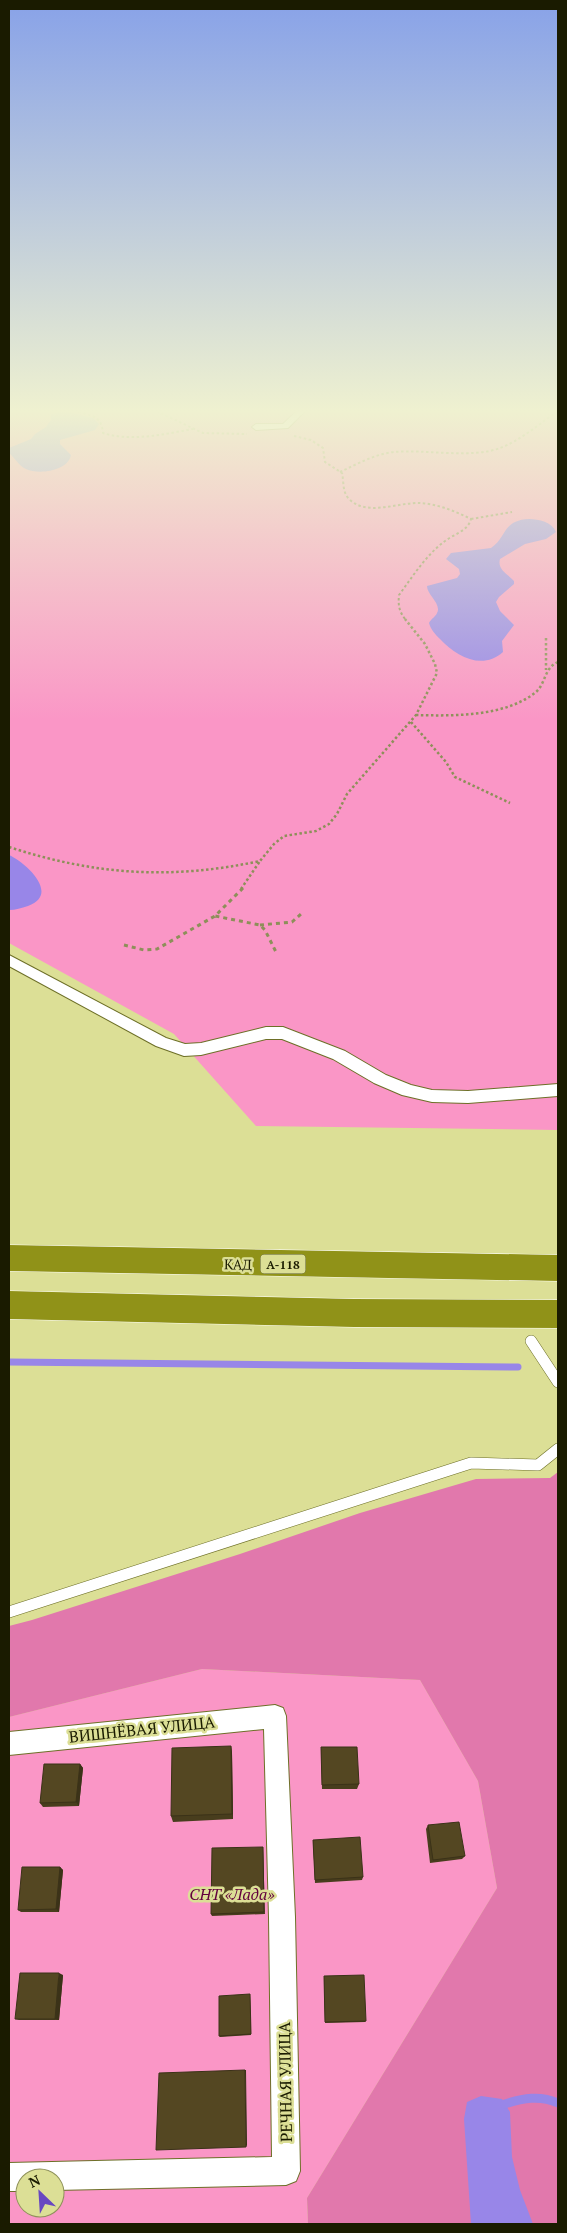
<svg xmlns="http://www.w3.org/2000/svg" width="567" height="2233" font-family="'PT Serif',serif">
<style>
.green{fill:#fa96c6;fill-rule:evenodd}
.forest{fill:#e178ac}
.water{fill:#9886e8}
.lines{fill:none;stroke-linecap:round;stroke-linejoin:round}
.stream-far1{stroke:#9886e8;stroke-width:7}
.stream{stroke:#9886e8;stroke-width:9}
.service-casing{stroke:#6d6f27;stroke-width:12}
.minor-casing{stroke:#6d6f27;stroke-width:2}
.motorway-casing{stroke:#fff;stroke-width:1}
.path-far2{stroke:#8d8f59;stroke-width:2;stroke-dasharray:2.5 2.5;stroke-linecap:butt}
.path-far1{stroke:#8d8f59;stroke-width:2.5;stroke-dasharray:2.5 2.5;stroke-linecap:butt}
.path{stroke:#8d8f59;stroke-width:3;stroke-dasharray:4 4;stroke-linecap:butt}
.service{stroke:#fff;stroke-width:11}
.minor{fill:#fff;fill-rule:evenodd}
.motorway{fill:#909218;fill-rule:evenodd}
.wall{fill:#483d1d}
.shaded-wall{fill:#3b3218}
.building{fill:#544722;stroke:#3b3218}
.labels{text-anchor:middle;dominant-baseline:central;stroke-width:5;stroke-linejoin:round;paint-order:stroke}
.shield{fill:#dcdf96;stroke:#54562d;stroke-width:1}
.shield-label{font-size:12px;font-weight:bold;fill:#1a1b00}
.street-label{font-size:14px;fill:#1a1b00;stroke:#dcdf96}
.near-street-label{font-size:16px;fill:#1a1b00;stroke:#dcdf96}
.near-park-label{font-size:16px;font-style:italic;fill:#62003d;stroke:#dcdf96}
</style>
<rect width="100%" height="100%" fill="#dcdf96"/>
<path class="green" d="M9,409H558V1130L256,1126L174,1034L9,943Z
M202,1669L420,1680L478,1781L497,1888L307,2198L308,2224H9V1717ZM25,2178H55V2208H25Z"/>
<path class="forest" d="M558,1472V2224H308L307,2198L497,1888L478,1781L420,1680L202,1669L9,1717V1626L32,1620L240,1554L360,1513L476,1479L550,1478Z"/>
<path class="water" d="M65,411L93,418L99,424L95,430L60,440V444L71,455C68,471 39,475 26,469C19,466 15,458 9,453V448L31,439L35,434L46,427L51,420V414Z
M529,519C539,519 552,522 556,532L546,539L525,544L500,559C497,570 508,574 514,581V584L499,597L496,602L500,611L514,625L502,641L503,652C482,671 456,656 440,639C435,634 431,630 429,623C431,619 436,616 437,613C442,604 427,595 427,586L457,578L460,574L459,569L446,559L451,553L491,548C507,538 502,520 529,519Z
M9,855C25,862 61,894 28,906C21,908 16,910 9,910Z
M481,2096L502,2099L510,2112L512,2157L520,2190L533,2224H471L464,2119L467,2102Z"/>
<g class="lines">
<path class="stream-far1" d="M9,1362L518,1367"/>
<path class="stream" d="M505,2104C523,2098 540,2095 558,2103"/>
<g class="service-casing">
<path id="service" d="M531,1341L558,1382
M9,1612L471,1463L538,1465L558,1449"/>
</g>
<g class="minor-casing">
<path id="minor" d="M299,409H307L288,428L256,430L252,427L256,424H283Z
M9,955L166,1038L185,1044L201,1043L266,1027H283L345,1051L386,1075L411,1085L432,1090L468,1091L558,1084V1096L468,1103L432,1102L402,1095L374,1083L333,1059L282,1039H266L201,1055L184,1056L156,1046L9,966Z
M275,1705L283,1708L286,1716L295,1917L300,2171L296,2181L286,2185L55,2190V2178H25V2191H9V2163L272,2157L269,1917L264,1729L9,1755V1732Z"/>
</g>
<g class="motorway-casing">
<path id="motorway" d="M9,1245L558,1255V1281L9,1271Z
M9,1291L354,1299L558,1300V1328L354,1327L9,1319Z"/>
</g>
<path class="path-far2" d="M74,409C89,418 101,412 103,433C131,442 165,434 193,429
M152,409L203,433L247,434
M294,436L311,440L323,448L325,462L342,473C344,481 342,492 349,499C367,517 398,502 420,503C437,504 455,511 471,519C468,531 454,534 445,541C426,555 413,576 399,595C398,605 399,612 406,620
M340,472C357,464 375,454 394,452C425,449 471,459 500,448C520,441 540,423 558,411
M471,519L512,512"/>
<path class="path-far1" d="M546,638V670
M416,715C453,716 505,717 536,692C546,683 544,668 558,662
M411,722L446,762L455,777L510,803
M9,847C95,875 171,880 260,861L274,844L284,836L316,831L329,824L337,814L347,794L416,715L437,673L435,664L425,644L405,619
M241,889L260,861"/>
<path class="path" d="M243,888L215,916L260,925L265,930L277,954
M260,925L292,922L301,914
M124,945L144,950L157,949L215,916"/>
<use href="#service" class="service"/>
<use href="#minor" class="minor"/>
<use href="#motorway" class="motorway"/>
</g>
<path class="wall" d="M231,1746L232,1753L233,1819L173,1822L171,1816Z
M321,1747L359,1784L357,1789H322Z
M80,1764L83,1768L79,1806L43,1807L40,1803Z
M428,1825L465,1856L462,1859L430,1863L426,1829Z
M313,1840L363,1877L362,1880L315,1883Z
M263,1847L265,1914L212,1916L211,1914Z
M60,1867L63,1870L59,1912H21L18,1910Z
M63,1975L59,2020H19L15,2019Z
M324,1976L366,2021L365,2022L325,2023L324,1977Z
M250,1994L251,2035L220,2037L219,2036Z"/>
<path class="shaded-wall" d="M231,1746L232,1753L233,1819L232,1814Z
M80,1764L83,1768L79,1806L76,1802Z
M60,1867L63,1870L59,1912L56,1909Z
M59,1973L63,1975L59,2020L55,2019Z
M245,2070H246L247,2145L246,2147Z"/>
<path class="building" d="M231,1746L232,1814L171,1816L172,1748Z
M321,1747H357L359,1784L322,1785Z
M44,1764H80L76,1802L40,1803Z
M459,1822L465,1856L433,1860L428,1825Z
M360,1837L363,1877L315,1880L313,1840Z
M263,1847L264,1912L211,1914L212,1848Z
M22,1867H60L56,1909L18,1910Z
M20,1973H59L55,2019H15Z
M364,1975L366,2021L325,2022L324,1976Z
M250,1994L251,2034L219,2036V1996Z
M245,2070L246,2147L156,2150L159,2073Z"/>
<linearGradient id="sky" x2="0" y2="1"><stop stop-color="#88a2e8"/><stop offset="0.57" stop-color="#eff1d0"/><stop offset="1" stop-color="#eff1d0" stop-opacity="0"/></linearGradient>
<rect width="567" height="721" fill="url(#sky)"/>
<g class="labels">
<rect class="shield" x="260.5" y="1254.5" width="45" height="19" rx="4"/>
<g class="shield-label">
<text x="283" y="1264">А-118</text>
</g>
<g class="street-label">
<text transform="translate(238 1264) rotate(1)">КАД</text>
</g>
<g class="near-street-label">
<text transform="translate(142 1729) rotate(-6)">ВИШНЁВАЯ УЛИЦА</text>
<text transform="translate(285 2082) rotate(-91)">РЕЧНАЯ УЛИЦА</text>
</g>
<g class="near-park-label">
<text x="232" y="1894">СНТ «Лада»</text>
</g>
</g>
<rect width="567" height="2233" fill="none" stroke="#1a1b00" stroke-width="20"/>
<g transform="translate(40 2193) rotate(335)"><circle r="24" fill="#dcdf96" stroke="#8e915a"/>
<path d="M0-4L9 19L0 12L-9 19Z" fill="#6848c1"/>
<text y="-8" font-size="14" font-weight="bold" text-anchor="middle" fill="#1a1b00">N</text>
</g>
</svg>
